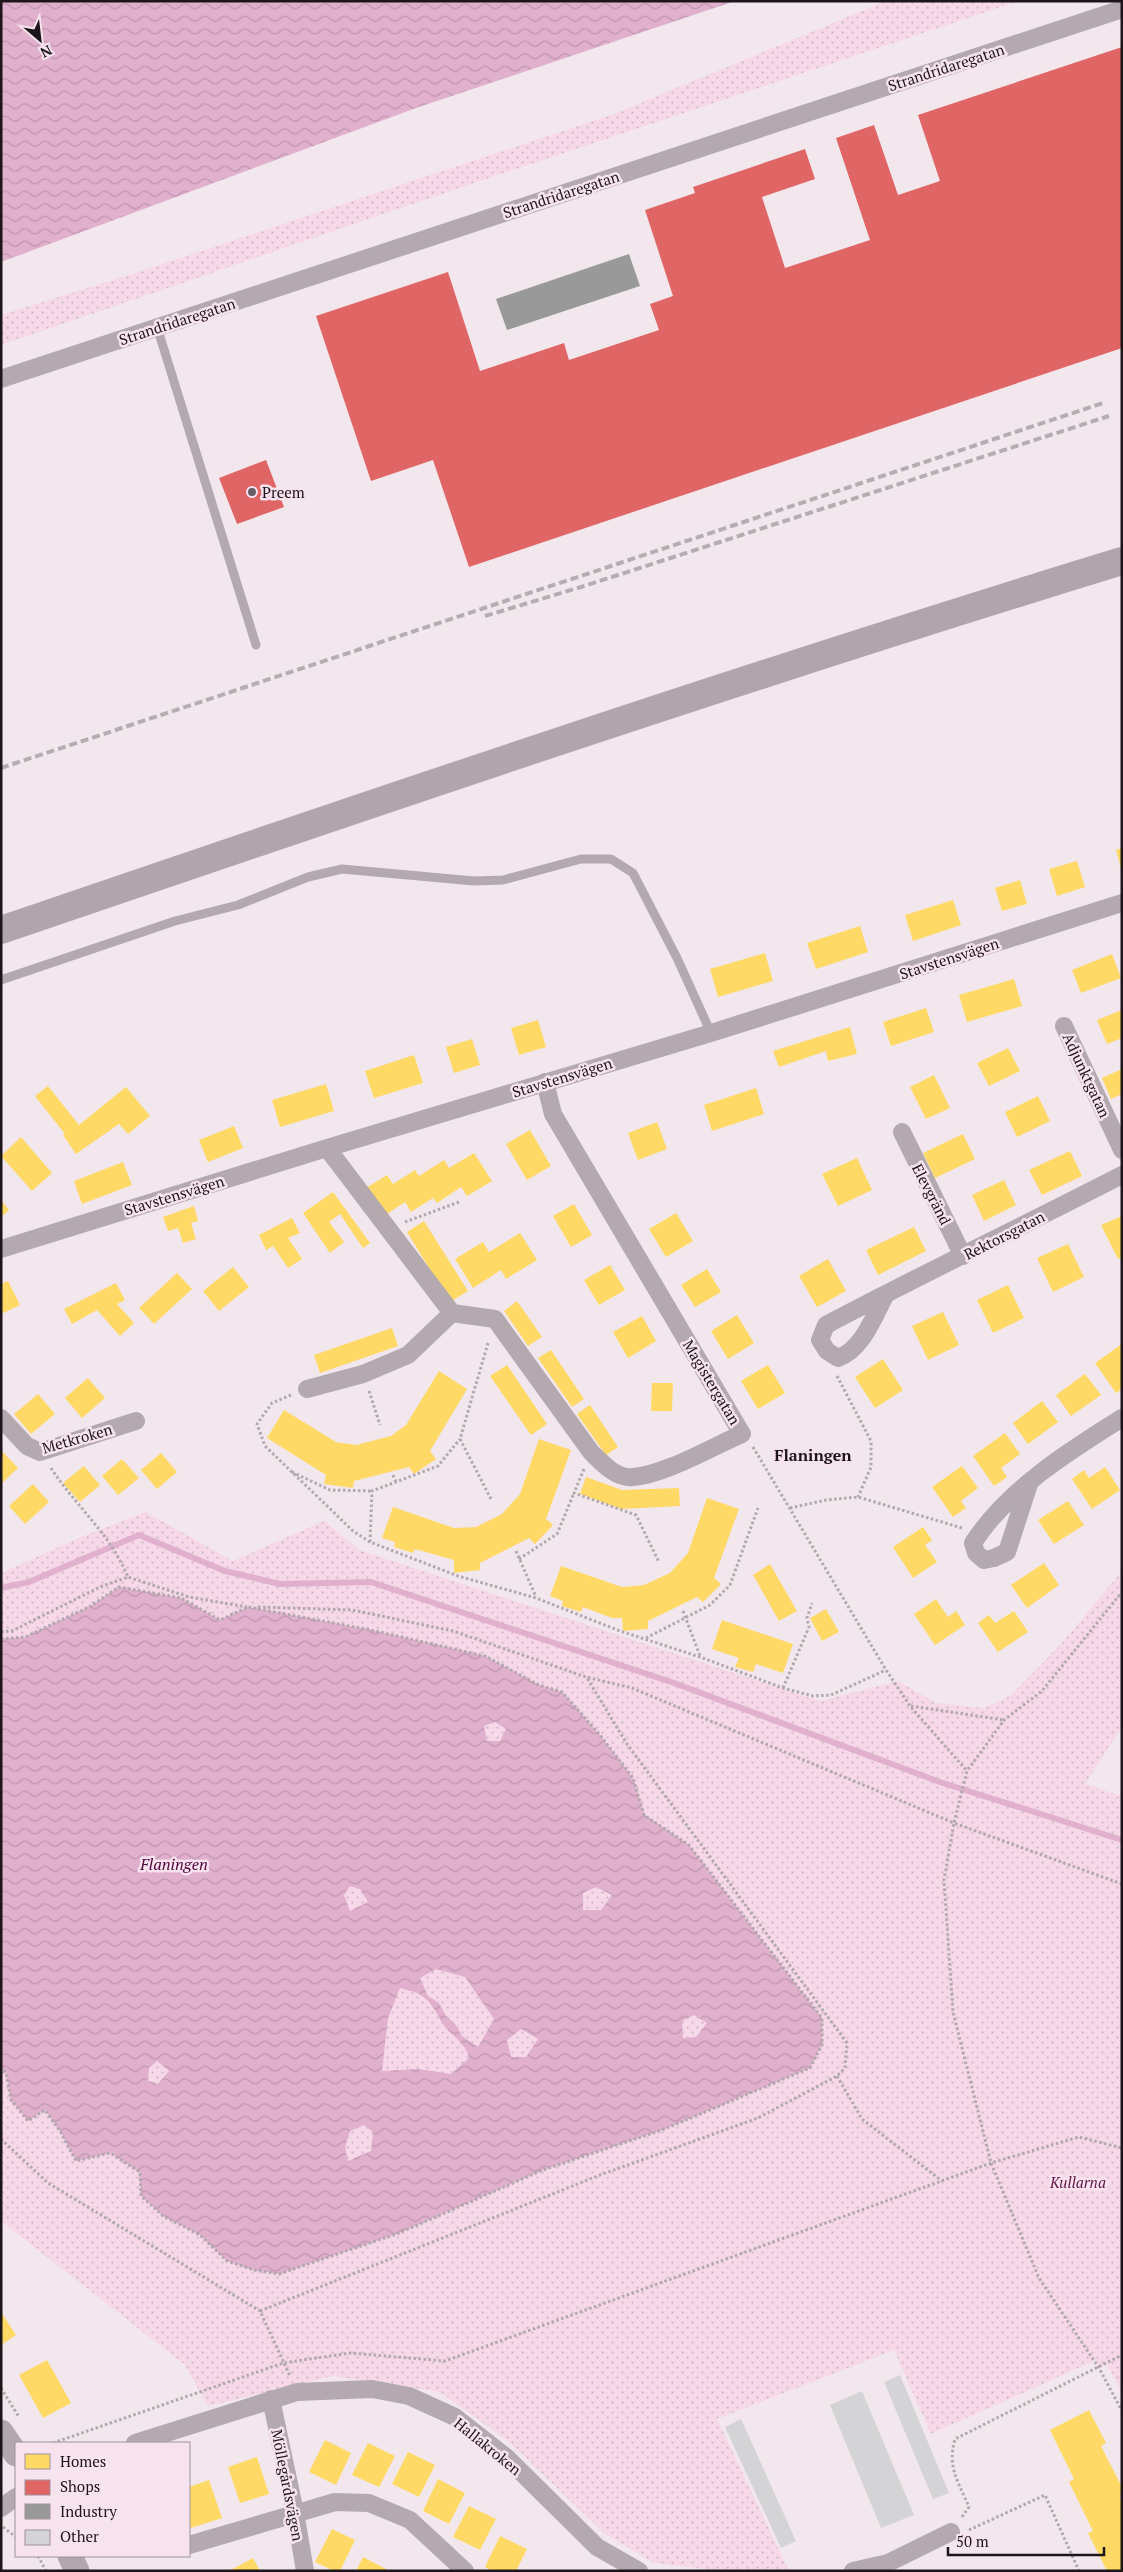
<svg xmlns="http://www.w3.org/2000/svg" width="1123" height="2572" font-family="'PT Serif',serif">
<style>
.green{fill:url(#green-dots)}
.water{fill:url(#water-waves);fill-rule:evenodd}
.homes{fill:#ffd966}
.shops{fill:#e06666}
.industry{fill:#999}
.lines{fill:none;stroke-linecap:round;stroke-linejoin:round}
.stream{stroke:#e0b0cd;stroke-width:6}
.building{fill:#d4d4d6}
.path{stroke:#b1a8ad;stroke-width:3;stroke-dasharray:2.5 2.5;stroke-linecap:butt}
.lane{stroke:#b3a9af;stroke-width:9}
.street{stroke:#b3a9af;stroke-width:18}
.secondary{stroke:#b3a7ae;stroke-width:25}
.highway{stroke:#b1a5ac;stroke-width:28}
.rail{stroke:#b6adb2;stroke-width:4;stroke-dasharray:8 4;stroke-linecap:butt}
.poi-dot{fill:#675e63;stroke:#f6e3ee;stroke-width:2}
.labels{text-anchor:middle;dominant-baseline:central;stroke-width:5;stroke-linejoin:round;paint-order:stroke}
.street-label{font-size:15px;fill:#1c1519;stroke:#f6e3ee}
.poi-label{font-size:15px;fill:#1c1519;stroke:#f6e3ee;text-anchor:start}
.park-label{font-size:15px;font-style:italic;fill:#5e1447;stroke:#f6e3ee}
.neighbourhood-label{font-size:16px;font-weight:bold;fill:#1c1519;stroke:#f6e3ee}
.water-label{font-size:16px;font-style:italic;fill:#50033b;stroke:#f6e3ee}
</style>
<defs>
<pattern id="green-dots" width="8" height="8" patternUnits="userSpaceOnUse" patternTransform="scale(1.25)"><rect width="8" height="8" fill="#f6d8e9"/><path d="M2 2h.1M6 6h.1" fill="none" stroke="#d2b8c7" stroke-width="1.8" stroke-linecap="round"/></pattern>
<pattern id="water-waves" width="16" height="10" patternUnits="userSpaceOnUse" patternTransform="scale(1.25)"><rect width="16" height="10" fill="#e0b0cd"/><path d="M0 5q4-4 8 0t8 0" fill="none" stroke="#c096af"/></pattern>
</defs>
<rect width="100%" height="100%" fill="#f2e7ed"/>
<path class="green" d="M886,1H1019L477,182L1,345V315L129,275L614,114Z
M146,1512L233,1561L324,1521L359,1550L820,1701L898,1681L936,1703L984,1708L1010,1696L1061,1644L1122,1571V1727L1085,1784L1122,1796V2393L1107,2364L1099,2368L1096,2360L931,2434L894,2350L717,2419L788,2569L725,2571L654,2563L604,2533L507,2440L440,2392L333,2376L208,2406L185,2365L1,2221V1573L81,1537Z"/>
<path class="water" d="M1,1H735L416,108L1,262Z
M119,1587L181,1598L220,1620L248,1607L371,1630L485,1656L539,1685L562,1692L600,1735L633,1778L645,1815L689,1845L822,2018V2045L810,2068L662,2130L543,2170L399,2233L279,2274L254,2270L227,2261L200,2235L163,2216L141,2196L139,2172L110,2153L76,2161L60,2131L45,2110L28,2121L11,2100L6,2073L1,2069V1639L25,1637L89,1607ZM495,1722L506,1729L500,1741H487L484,1726ZM350,1886L360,1889L368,1902L350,1911L344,1895ZM596,1887L612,1895L601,1910H583V1893ZM436,1969L465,1977L494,2019L478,2047L462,2036L455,2024L446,2016L439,2003L428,1996L420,1978ZM400,1988C406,1990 414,1991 419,1994C430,2000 435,2010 441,2021C449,2035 465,2041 469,2058L451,2074L418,2069L382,2071L388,2018ZM694,2015L707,2023L696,2037L683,2038L682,2021ZM521,2029L538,2039L526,2057H511L507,2040ZM157,2061L169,2071L158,2084L148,2081L149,2068ZM364,2125L373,2132L371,2151L348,2161L345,2147L350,2131Z"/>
<path class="homes" d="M1122,848V868H1121L1116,850Z
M1077,861L1085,887L1057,896L1049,869Z
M1020,880L1027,904L1002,911L995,888Z
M953,900L961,925L913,941L905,915Z
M860,926L868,952L816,969L807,943Z
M765,953L773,981L718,997L710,969Z
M1112,954L1121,978L1081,993L1072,970Z
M1014,979L1022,1006L967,1022L959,995Z
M926,1008L934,1032L891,1046L883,1022Z
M1122,1010V1038L1107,1044L1097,1020Z
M538,1020L546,1047L519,1055L511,1028Z
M850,1027L857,1054L828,1061L826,1051L779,1067L773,1051Z
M472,1039L480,1065L454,1073L446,1047Z
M1008,1048L1020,1071L989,1086L977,1063Z
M414,1055L423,1083L374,1098L365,1071Z
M1122,1069V1094L1111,1099L1102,1078Z
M934,1075L950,1108L926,1119L910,1087Z
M326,1084L334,1111L280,1127L272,1100Z
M48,1086L79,1125L126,1087L150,1116L128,1134L119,1124L76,1154L63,1135L65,1134L35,1096Z
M756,1088L764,1114L712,1131L704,1105Z
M1038,1096L1050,1121L1017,1137L1005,1112Z
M657,1122L667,1149L638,1160L628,1133Z
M234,1126L243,1148L208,1162L199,1140Z
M530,1130L551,1166L527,1180L506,1144Z
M963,1134L975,1159L935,1178L923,1153Z
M21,1137L52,1173L32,1191L1,1156Z
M1070,1151L1082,1176L1042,1195L1029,1170Z
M474,1153L492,1181L467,1196L461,1187L437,1203L433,1198L411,1212L405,1202L384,1216L366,1188L387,1175L393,1184L415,1170L419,1176L444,1160L449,1168Z
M857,1158L872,1190L838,1206L822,1174Z
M123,1162L132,1185L82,1204L74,1181Z
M1004,1180L1016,1205L984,1221L972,1195Z
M333,1192L370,1243L363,1248L340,1214L329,1222L344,1242L330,1253L303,1213Z
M1,1200L9,1210L1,1217Z
M574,1204L592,1235L571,1247L553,1216Z
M194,1206L198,1221L191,1223L196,1239L183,1243L178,1228L168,1231L163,1217Z
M676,1213L693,1241L666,1257L649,1229Z
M1122,1216V1257L1118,1259L1101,1225Z
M292,1218L300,1233L288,1238L302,1259L288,1268L273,1246L266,1250L259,1235Z
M424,1221L468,1291L450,1302L407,1232Z
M914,1227L926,1251L878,1275L866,1250Z
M520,1233L537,1260L506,1279L501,1270L473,1288L455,1259L483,1242L489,1252Z
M1068,1244L1084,1277L1053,1292L1037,1258Z
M828,1259L846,1291L817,1307L799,1276Z
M610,1265L625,1290L599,1305L584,1280Z
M233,1267L249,1287L219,1311L203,1291Z
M707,1269L721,1292L695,1307L681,1285Z
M177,1273L192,1289L154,1324L139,1308Z
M8,1281L20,1305L1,1314V1284Z
M116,1283L125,1300L117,1304L134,1323L120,1336L97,1310L72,1324L64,1309Z
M1008,1285L1024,1318L993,1333L977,1300Z
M517,1301L542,1337L528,1346L504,1311Z
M943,1312L959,1345L928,1360L912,1326Z
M737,1315L754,1343L728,1359L711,1331Z
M642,1316L656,1341L628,1358L613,1332Z
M392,1328L398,1346L320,1373L314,1355Z
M1122,1344V1389L1116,1393L1095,1363Z
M551,1350L584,1399L572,1407L538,1358Z
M883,1359L903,1390L875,1408L855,1377Z
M507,1365L547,1424L531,1435L490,1376Z
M768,1365L785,1393L758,1409L741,1381Z
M439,1371L467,1389L430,1451L436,1459L414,1474L409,1467L354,1481L353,1488L324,1484L326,1475L267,1438L284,1410L336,1442L356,1445L391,1436L406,1425Z
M1085,1374L1101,1395L1071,1416L1056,1395Z
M88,1378L105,1398L82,1418L65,1398Z
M652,1383H673L672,1411H651Z
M38,1394L55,1414L31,1434L14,1414Z
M1042,1401L1058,1422L1028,1444L1013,1423Z
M590,1405L618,1447L606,1455L577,1414Z
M1005,1433L1020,1454L1001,1468L1007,1477L994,1486L973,1456Z
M539,1439L571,1450L546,1519L553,1525L535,1544L529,1538L480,1563V1570L454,1573V1560L415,1549L413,1553L394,1547L395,1542L382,1538L393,1507L454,1528L476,1527L502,1514L520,1494Z
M1,1450L18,1468L1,1484Z
M161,1453L177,1472L157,1489L141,1470Z
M122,1459L139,1478L118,1495L102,1476Z
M84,1466L100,1485L80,1502L63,1483Z
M962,1466L978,1488L961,1501L966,1508L953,1517L932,1487Z
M1105,1467L1120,1490L1092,1509L1072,1479L1084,1470L1089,1478Z
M586,1477L622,1490L679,1488L680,1506L621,1509L580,1494Z
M33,1484L49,1502L25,1524L9,1506Z
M707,1498L739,1509L714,1578L721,1584L703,1602L697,1597L648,1621V1629L623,1631L622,1618H612L583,1607L581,1612L562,1606L563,1601L550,1596L561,1566L622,1587L644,1585L670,1573L688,1553Z
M1068,1501L1084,1525L1054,1544L1038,1520Z
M923,1527L932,1540L925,1545L937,1562L913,1578L893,1547Z
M1044,1563L1059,1585L1027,1608L1011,1585Z
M770,1564L797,1611L779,1621L753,1575Z
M936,1599L948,1617L956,1611L965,1625L935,1645L914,1614Z
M826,1609L839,1632L822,1641L810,1618Z
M1014,1611L1028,1632L998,1652L978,1623L989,1615L995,1623Z
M722,1620L793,1644L783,1673L756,1664L753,1672L735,1667L739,1658L712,1649Z
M1,2312L16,2335L1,2345Z
M47,2360L71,2403L43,2418L19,2375Z
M1089,2410L1106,2443L1101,2446L1122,2487L1120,2497L1122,2501V2571H1107L1088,2533L1093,2531L1069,2482L1074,2479L1050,2430Z
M325,2440L351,2453L336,2485L309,2472Z
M368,2443L395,2456L379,2487L352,2475Z
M408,2452L435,2465L419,2497L392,2484Z
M257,2457L269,2494L240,2503L228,2467Z
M438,2479L465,2493L449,2524L423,2511Z
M209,2480L222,2518L191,2528L189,2520V2487Z
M469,2506L496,2519L480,2550L453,2537Z
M332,2529L355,2540L340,2571H334L315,2562Z
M500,2536L527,2549L516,2571H492L485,2567Z
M363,2557L386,2569L385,2571H356Z
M253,2558L260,2571H229Z"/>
<path class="shops" d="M1122,47V348L469,567L433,460L371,481L316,316L448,272L480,371L564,343L569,360L659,330L650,304L673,296L645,210L695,193L693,187L805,149L815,179L762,197L785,268L870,240L836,138L874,125L898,195L940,181L918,115Z
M266,460L284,507L237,524L219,478Z"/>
<path class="industry" d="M629,254L640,286L507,330L496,299Z"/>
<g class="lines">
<path class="stream" d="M1,1588L29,1582L139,1535L225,1571L280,1584L371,1582L674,1683L940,1782L1122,1840"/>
</g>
<path class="building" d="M900,2375L949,2493L933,2499L884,2382Z
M862,2391L914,2515L881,2528L830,2405Z
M741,2419L796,2541L781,2548L725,2427Z"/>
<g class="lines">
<path class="path" d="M405,1222L459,1202
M488,1343L460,1439L492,1501
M837,1376L871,1441V1467L858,1497
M369,1391L380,1425
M291,1395L272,1403L257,1424L265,1446L353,1531L370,1542L458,1576L536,1598L620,1631L700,1657L783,1688L813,1696L831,1695L886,1670
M753,1447L886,1670L910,1706L967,1771
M51,1468C77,1508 109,1532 128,1577
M584,1469L574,1493L636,1515L659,1562
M292,1472L330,1490L372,1491
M393,1475L396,1482
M790,1508L826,1500L858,1497L962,1528
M370,1542L372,1491L438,1466L460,1439
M516,1551L536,1597
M519,1559L557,1534L574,1493
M258,1607L352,1610L453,1631L586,1677L632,1688L954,1823L967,1771L1004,1720L1042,1691L1122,1592
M683,1611L700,1656
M1,1632L12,1631L100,1587L128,1577L189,1597L247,1607
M646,1638L710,1605L730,1585L758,1508
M1,1639L25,1637L89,1607L119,1587L181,1598L220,1620L248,1607L371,1630L485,1656L539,1685L562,1692L600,1735L633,1778L644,1815L689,1845L822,2018V2045L810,2068L662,2130L543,2170L399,2233L279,2274L254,2270L227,2261L200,2235L163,2216L141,2196L140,2172L110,2153L76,2161L60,2131L45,2110L28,2121L11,2100L6,2073L1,2069
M783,1688L809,1627L807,1618L812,1603
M911,1706L1004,1720
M1122,1884L954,1823L944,1880L953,2012L991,2163L1039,2278L1099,2368L1122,2411
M837,2076L862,2119L942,2181
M1,2139L48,2183L260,2311L290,2376
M260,2311L600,2175L758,2118L837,2076L845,2068L847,2043L627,1744L587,1678
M1,2388L19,2417
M53,2443L283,2363L350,2353L445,2361L991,2163L1079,2137L1122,2148
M962,2517L969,2507C958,2481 947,2467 955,2439L1122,2355
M3,2527L16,2537
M969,2530L1045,2495L1079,2571
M38,2556L46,2571"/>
<path class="lane" d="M157,327L256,645
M1,980L175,921L238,905L308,877L342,869L474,881L503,880L581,859H611L633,873L677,958L711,1033"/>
<path class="street" d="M1,379L1122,9
M1064,1026L1122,1150
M902,1132L963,1256
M327,1148L452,1313
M1,1249L327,1148L711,1033L1122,903
M886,1294C874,1316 863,1349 838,1358L827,1351L820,1340L826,1325C924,1273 1023,1226 1122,1175
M307,1389L363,1374L408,1355L452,1313L495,1319L591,1452C602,1463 616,1479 633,1477C664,1475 712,1447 742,1434L553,1114L545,1082
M1,1418L27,1446L40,1452L136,1421
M1029,1484L1007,1552L994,1558L984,1560L976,1553L973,1543C1007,1490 1069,1451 1122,1418
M271,2399L295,2512L305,2571
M135,2443L297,2392L372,2389L409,2396L455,2417L506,2457L597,2547L639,2571
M1,2508L16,2497
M189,2545L335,2502L369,2503L410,2520L465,2571
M853,2571L888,2563L951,2532"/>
<path class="secondary" d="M1,2432L16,2454
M70,2556L77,2571"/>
<path class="highway" d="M1,930C373,803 746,676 1122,561"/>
<path class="rail" d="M485,616L581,587L1109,416
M1,768L1106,402"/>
</g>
<circle class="poi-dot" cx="252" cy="492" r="5"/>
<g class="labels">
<g class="street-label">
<text transform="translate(946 67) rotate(-18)">Strandridaregatan</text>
<text transform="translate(561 194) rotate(-18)">Strandridaregatan</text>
<text transform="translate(177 321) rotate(-18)">Strandridaregatan</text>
<text transform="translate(949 958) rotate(-18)">Stavstensvägen</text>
<text transform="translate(1087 1075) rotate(65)">Adjunktgatan</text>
<text transform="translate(562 1077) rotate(-17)">Stavstensvägen</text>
<text transform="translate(932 1194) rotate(63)">Elevgränd</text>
<text transform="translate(174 1195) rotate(-17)">Stavstensvägen</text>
<text transform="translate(1004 1235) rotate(-27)">Rektorsgatan</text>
<text transform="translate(712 1382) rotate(59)">Magistergatan</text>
<text transform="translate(77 1438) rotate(-16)">Metkroken</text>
<text transform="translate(488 2446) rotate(39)">Hallakroken</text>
<text transform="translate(288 2485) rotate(79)">Möllegårdsvägen</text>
</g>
<g class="poi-label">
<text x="262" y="492">Preem</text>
</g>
<g class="park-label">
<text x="1078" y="2182">Kullarna</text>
</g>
<g class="neighbourhood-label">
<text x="813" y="1455">Flaningen</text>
</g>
<g class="water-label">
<text x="174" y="1864">Flaningen</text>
</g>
</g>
<rect width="1123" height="2572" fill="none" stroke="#1c1519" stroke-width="5"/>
<rect x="15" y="2442" width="175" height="115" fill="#f6e3ee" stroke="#9f9199"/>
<rect x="25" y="2454" width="25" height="15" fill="#ffd966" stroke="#9f9199"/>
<text x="60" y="2467" font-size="15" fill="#1c1519">Homes</text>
<rect x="25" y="2480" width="25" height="15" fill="#e06666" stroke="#9f9199"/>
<text x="60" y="2492" font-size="15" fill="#1c1519">Shops</text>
<rect x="25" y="2504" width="25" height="15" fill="#999999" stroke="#9f9199"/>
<text x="60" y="2517" font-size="15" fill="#1c1519">Industry</text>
<rect x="25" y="2530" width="25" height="15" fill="#d4d4d6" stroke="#9f9199"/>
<text x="60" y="2542" font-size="15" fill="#1c1519">Other</text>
<g transform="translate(40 40) rotate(152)" stroke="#f6e3ee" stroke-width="4" paint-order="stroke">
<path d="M0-4L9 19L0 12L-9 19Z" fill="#1c1519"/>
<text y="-8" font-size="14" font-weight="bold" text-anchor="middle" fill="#1c1519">N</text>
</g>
<path d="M948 2547v8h156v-8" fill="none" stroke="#1c1519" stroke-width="2.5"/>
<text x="956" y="2547" font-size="15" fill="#1c1519" stroke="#f6e3ee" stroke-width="4" paint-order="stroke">50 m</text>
</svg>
